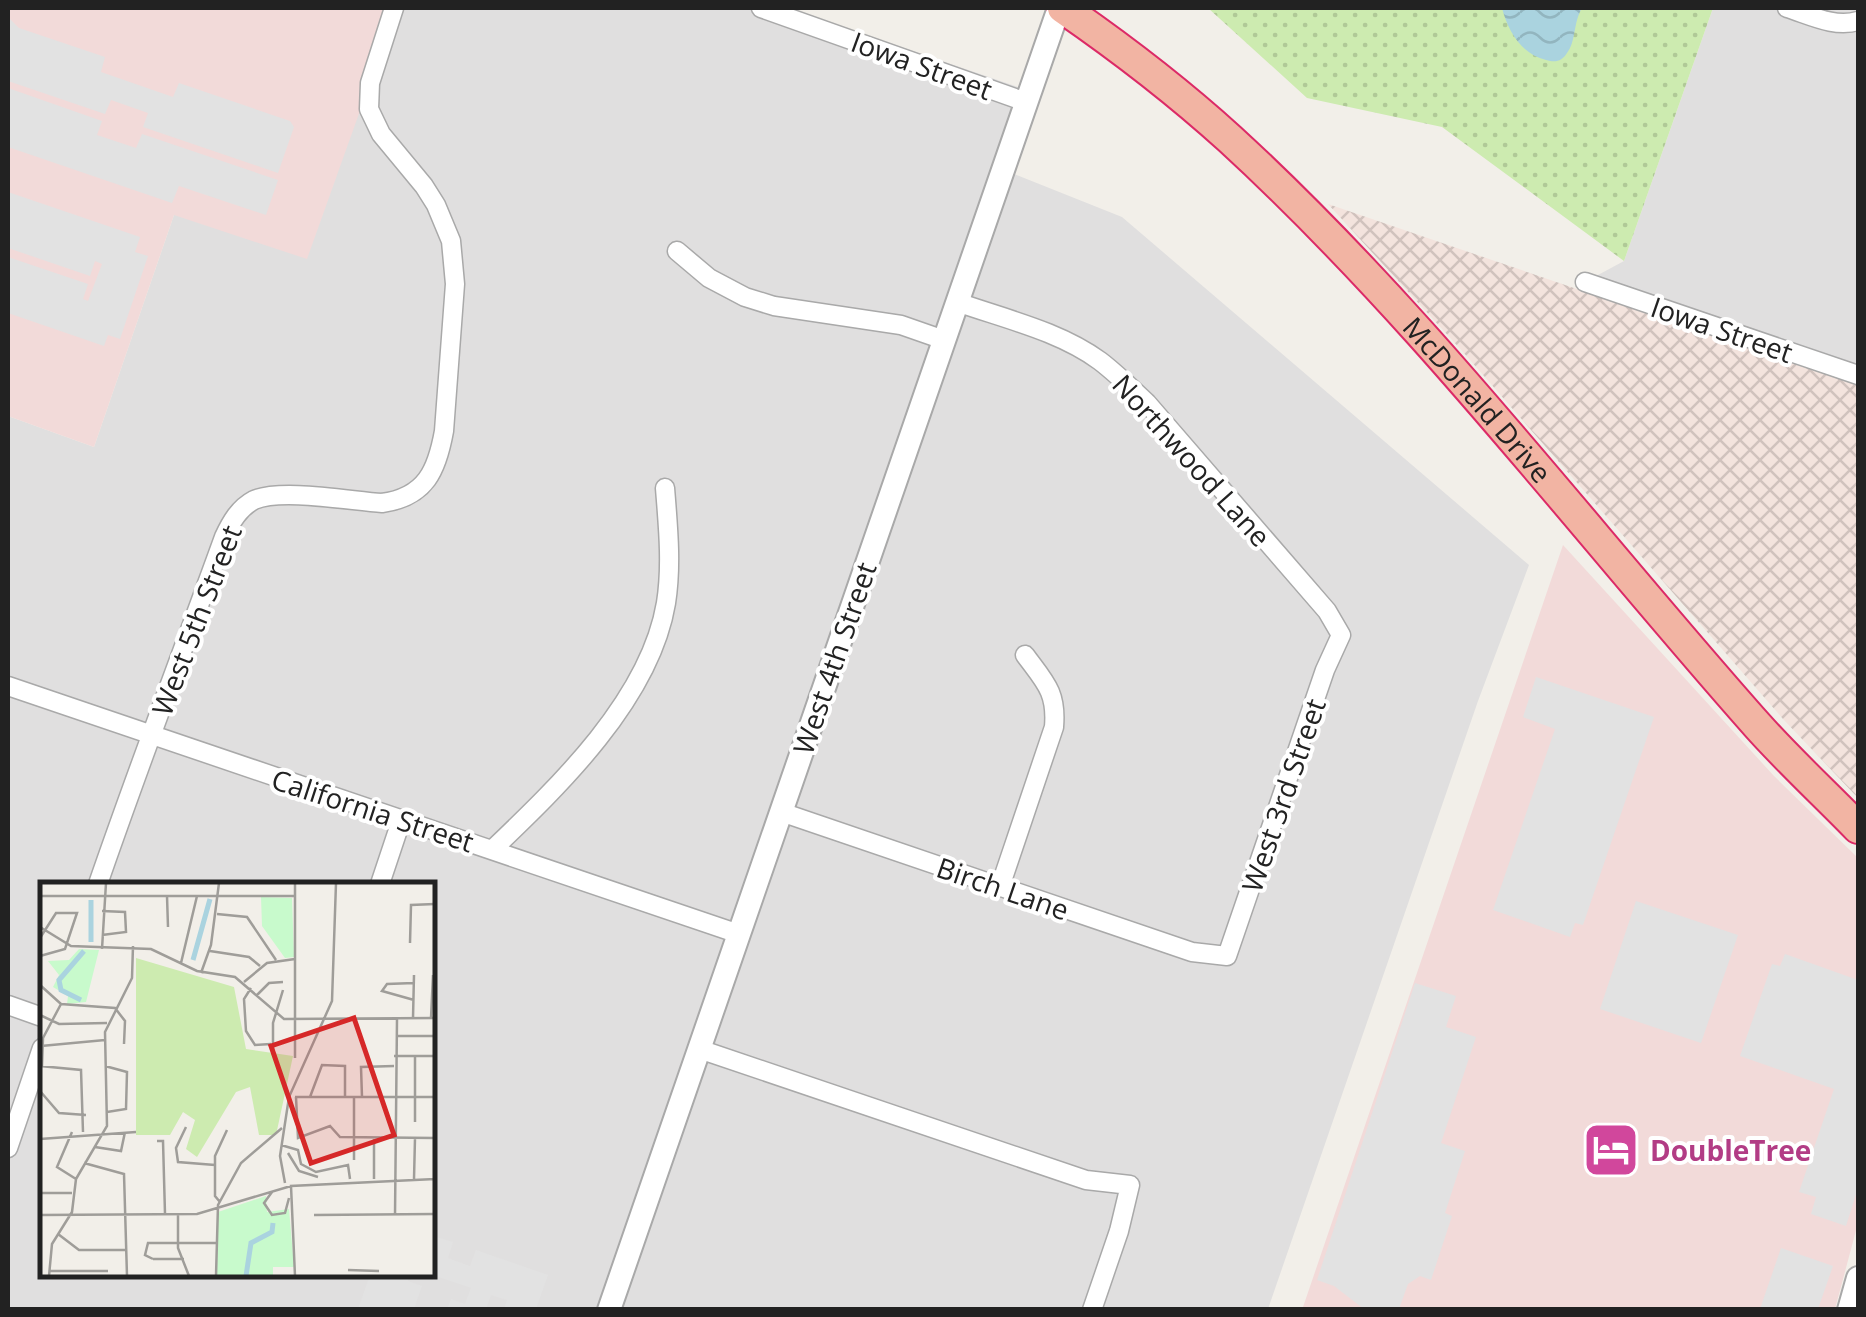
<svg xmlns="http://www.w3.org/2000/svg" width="1866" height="1317" font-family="'Open Sans',sans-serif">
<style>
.residential{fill:#e0dfdf;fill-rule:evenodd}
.commercial{fill:#f2dad9}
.military{fill:url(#military-cross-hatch)}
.grass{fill:url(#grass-dots)}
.parking{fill:#e2e2e2}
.water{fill:url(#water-waves)}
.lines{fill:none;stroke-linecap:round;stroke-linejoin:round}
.minor-casing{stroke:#a9a9a9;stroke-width:21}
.tertiary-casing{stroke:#a9a9a9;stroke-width:26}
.trunk-casing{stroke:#dc2a67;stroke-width:34}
.minor{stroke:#fff;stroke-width:18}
.tertiary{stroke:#fff;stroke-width:22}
.trunk{stroke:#f2b4a3;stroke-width:30}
.labels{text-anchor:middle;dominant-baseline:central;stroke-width:8;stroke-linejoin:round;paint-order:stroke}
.street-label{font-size:28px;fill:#222;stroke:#fff}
.hotel-label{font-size:28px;font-weight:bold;fill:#b23c85;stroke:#fff;text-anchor:start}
.inset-river{fill:none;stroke:#aad3df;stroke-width:5}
.inset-road{fill:none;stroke:#9f9d99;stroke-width:2.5}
.view{fill:#d62828;fill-opacity:0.15;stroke:#d62828;stroke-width:5}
.inset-edge{fill:none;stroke:#222;stroke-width:5}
</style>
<defs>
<pattern id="military-cross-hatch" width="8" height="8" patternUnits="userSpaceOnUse" patternTransform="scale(2.5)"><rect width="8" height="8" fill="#f3e3dd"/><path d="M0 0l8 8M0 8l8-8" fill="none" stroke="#d0c2bd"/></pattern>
<pattern id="grass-dots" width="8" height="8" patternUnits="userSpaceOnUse" patternTransform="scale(2.5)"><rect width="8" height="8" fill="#cdebb0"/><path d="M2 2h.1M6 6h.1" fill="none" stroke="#b0c997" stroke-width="1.8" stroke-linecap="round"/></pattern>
<pattern id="water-waves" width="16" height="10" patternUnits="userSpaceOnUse" patternTransform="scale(2.5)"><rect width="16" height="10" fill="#aad3df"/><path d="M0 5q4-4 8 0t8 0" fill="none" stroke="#92b5bf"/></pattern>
</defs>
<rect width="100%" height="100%" fill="#f2efe9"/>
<path class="residential" d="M385,8H787L1041,95L1014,174L1122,217L1529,565L1478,701L1268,1309L8,1310V416L94,447L174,215L368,63ZM42,884H432V1274H42Z
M1713,8H1858V375L1585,282L1624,261Z"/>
<path class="commercial" d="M8,8H385L368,63L361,108L307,259L174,215L94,447L8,416Z
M1563,545L1774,776L1858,858V1223L1835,1309L1302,1310Z"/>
<path class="military" d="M1328,204L1858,385V798L1783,719L1463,352Z"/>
<path class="grass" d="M1208,8H1713L1624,261L1442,127L1307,98Z"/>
<path class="parking" d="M8,17L19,28L105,57L101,72L173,97L179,83L290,121L294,127L278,173L143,127L148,113L111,100L105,114L8,81Z
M8,88L102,121L97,135L136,148L142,134L278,180L266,215L179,186L172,203L8,147Z
M8,192L140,237L135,252L148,256L120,339L108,335L104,346L8,313V257L88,284L83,299L88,301L102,264L95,261L90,276L8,248Z
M1536,677L1654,717L1583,925L1575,923L1570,937L1493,910L1555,729L1523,717Z
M1636,901L1738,935L1701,1043L1600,1009Z
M1785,954L1858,980V1188L1846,1226L1811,1214L1816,1197L1799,1192L1834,1089L1740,1056L1772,964L1780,966Z
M1415,983L1456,996L1446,1027L1476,1037L1441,1143L1465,1151L1445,1213L1452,1216L1431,1280L1420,1276L1408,1284L1399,1309H1364L1334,1286L1317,1280Z
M433,1236L453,1242L448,1258L470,1266L476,1250L548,1275L536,1309H504L507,1300L491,1295L486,1309H447L451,1299L465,1304L471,1288L432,1275Z
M1781,1248L1833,1266L1818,1309H1760Z
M370,1275H409L408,1281L422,1286L414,1309H358Z"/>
<path class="water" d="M1502,8H1582C1573,23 1576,42 1567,53C1562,61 1556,63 1546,60C1521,54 1508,31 1502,8Z"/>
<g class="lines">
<g class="minor-casing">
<path id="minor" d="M761,8L1026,102
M1787,8C1810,15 1834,28 1858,21
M677,251L709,278L745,297L774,306L901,325L944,340
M1585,282L1858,375
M8,686L739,934
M781,812L1192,952L1227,956L1325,670L1341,635L1327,611L1147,403C1132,389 1117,374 1100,361C1059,331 1005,319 957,302
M492,850C559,786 650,699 666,603C672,565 668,526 665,488
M98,884C138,768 182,653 224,537C231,522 239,508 254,500C281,488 351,501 382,503C426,497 437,470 444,431L455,284L451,241L436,205L424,186L381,134L369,109L370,83L394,8
M380,884L401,821
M1000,887L1054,727C1057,692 1045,682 1025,655
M8,1005L42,1017
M699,1049L1086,1180L1130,1185L1119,1231L1092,1310
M8,1148L42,1048"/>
</g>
<g class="tertiary-casing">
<path id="tertiary" d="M609,1310L1059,8
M1849,1310L1858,1278"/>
</g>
<g class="trunk-casing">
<g id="trunk">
<path id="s1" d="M1063,8C1121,48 1177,91 1230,139C1424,317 1583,529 1757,725C1789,761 1825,794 1858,828"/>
</g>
</g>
<use href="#minor" class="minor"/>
<use href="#tertiary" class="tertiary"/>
<use href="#trunk" class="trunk"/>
</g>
<defs>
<g id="hotel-square" transform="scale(2.875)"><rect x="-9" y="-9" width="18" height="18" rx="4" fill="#d1479c" stroke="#fff"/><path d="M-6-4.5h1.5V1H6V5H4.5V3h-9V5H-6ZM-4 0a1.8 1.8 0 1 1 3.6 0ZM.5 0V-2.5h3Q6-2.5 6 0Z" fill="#fff"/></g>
</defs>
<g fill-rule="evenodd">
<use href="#hotel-square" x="1611" y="1150"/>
</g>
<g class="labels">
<g class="street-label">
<text transform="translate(922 65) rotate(20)">Iowa Street</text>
<text transform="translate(1722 329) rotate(19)">Iowa Street</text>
<text stroke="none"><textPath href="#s1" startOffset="572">McDonald Drive</textPath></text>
<text transform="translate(1192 460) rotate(48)">Northwood Lane</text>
<text transform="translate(196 620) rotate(-69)">West 5th Street</text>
<text transform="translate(834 658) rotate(-71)">West 4th Street</text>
<text transform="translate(1283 795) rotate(-71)">West 3rd Street</text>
<text transform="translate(373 810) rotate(18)">California Street</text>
<text transform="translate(1003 888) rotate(19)">Birch Lane</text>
</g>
<g class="hotel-label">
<text x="1650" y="1150">DoubleTree</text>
</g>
</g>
<g transform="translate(40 882)">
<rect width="395" height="395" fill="#f2efe9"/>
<path d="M96,76L194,105L206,167L253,174L236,253H219L210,205L196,210L157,275L146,267L155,238L143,230L130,253H96Z" fill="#cdebb0"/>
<path d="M221,15L252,16L254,75L245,76L222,44ZM39,67L59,68L46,120L27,122L28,114L13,105L19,93L8,79L29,78ZM226,314L227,330L249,327L254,385H233V394H177L178,330Z" fill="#c8facc"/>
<path class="inset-river" d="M51,60V18M153,78L170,17M41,118L21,108L19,98L44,69M206,394L211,361L232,350L233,341"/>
<path class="inset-road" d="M255,1V138M0,14H255M127,14L128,45M62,29L85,30L86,50L62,53M177,32L207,35L236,78M0,45L31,64L111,67L157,89L195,95L244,137L395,136M0,56L16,31H37L25,67L0,74M370,61L371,23L395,22M62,67L66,1M170,69L209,75L220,84M141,81L157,14M161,91L171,63L179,1M204,100L227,81L255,77M374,101L347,102L342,109L374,118M0,103L21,122L75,126L85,139L84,162M211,106L204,117L206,149L215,163L231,162M217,113L229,101L243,100M0,133L19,142L67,141M373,136L374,93M391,136L393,93M255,138V176M357,154H395M1,164L65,158M233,173V141L243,108M354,174H395M375,174V240M395,174V305M0,184L41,188L43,250M2,184L3,156L21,122M65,184L87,190L86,227L67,230M0,209L19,231L46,233M255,215H395M256,215L258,256L290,244L300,255L395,256M270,215L282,183L305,184V215M314,215V278M322,215L321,185L354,184M146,245L136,266L138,280L175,283M32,250L17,285L36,297M334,256V297M0,257L96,250M117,259H123L125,332M241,263L258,268L261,282L276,290L308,283L310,297M55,265L81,269L85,250M248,271L259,289L278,295M44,281L84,292L87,394M374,297L375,256M245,301L240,274L249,215L292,119L296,1M232,310L224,321L232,333L245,331L249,316M0,311H32M180,320L175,314V274L187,248M0,333L157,332L251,304M138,333V366L149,394M274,333L395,332M355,333L357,137M18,352L39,368H87M113,377L105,373L108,361H176M113,377H144M308,388L339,389M10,389H68M9,394L12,362L32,330L36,297L67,244L65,150L92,96L93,64M176,394L178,323L201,281L242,246M255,394L251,304L395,297"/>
<path class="view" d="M314,136L354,253L271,281L231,164Z"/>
<rect width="395" height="395" class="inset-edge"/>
</g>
<rect width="1866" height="1317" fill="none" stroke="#222222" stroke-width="20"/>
</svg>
